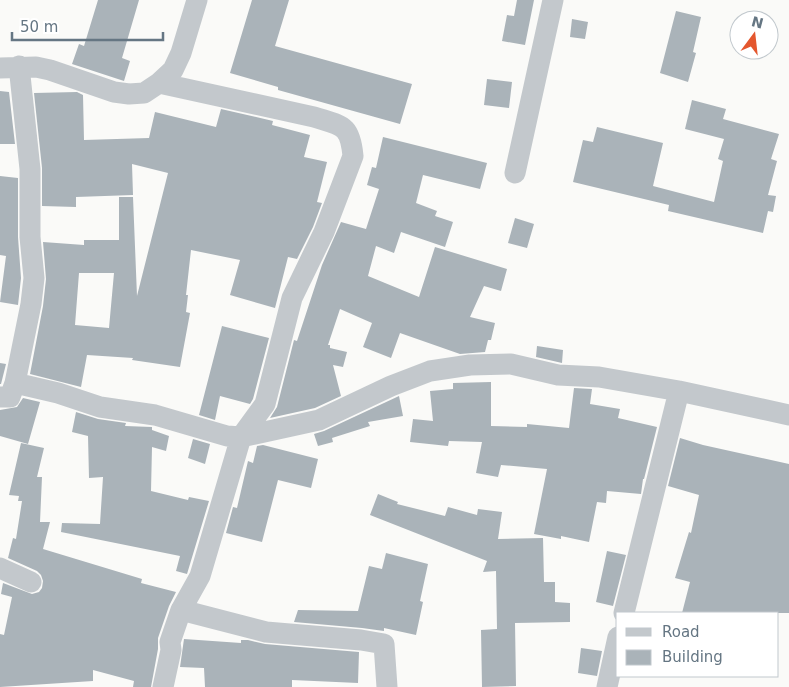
<svg xmlns="http://www.w3.org/2000/svg" width="789" height="687" font-family="'DejaVu Sans',sans-serif">
<style>
.building{fill:#aab3b9;fill-rule:evenodd}
.lines{fill:none;stroke-linecap:round;stroke-linejoin:round}
.street{stroke:#c3c8cc;stroke-width:21}
</style>
<rect width="100%" height="100%" fill="#fafaf8"/>
<path class="building" d="M98,0H139L122,58L130,61L124,81L72,64L79,44L84,46Z
M252,0H289L275,46L412,84L400,124L278,90V87L230,73Z
M517,0H534L525,45L502,41L507,15L514,16Z
M676,11L701,17L693,52L696,53L688,82L660,73Z
M572,19L588,22L585,39L570,37Z
M487,79L512,82L509,108L484,105Z
M0,91L9,92L15,144H0Z
M77,92L83,95L84,140L149,138L155,112L216,127L221,109L273,121L272,125L310,135L304,157L327,162L317,202L322,203L313,227L297,259L288,257L275,308L230,295L240,260L191,250L186,295H188L186,312L190,313L180,367L132,360L133,358L87,355L81,387L30,374L43,306L46,279L43,242L84,245V240H119V197H133L137,296L168,173L132,164L133,195L76,197V207L42,206V168L34,93ZM79,273H114L109,328L75,325Z
M692,100L726,109L723,119L779,134L771,159L777,161L768,195L776,196L773,212L768,211L763,233L668,211L669,205L573,182L583,140L593,142L597,127L663,143L653,186L714,202L723,161L718,159L724,139L685,129Z
M383,137L487,163L480,189L423,175L416,203L437,211L435,216L453,222L445,247L401,232L394,253L376,246L368,276L419,297L435,247L507,269L501,291L484,286L470,317L495,323L491,340H488L485,352L460,354L400,333L391,358L363,347L372,323L340,309L328,345H330V348L347,352L343,367L333,365L341,396L315,408L270,418L277,407L294,340L297,341L322,265L341,222L366,229L379,189L367,185L372,167L376,168Z
M0,176L18,178V237L21,278L18,305L0,302L6,256L0,255Z
M515,218L534,224L527,248L508,243Z
M222,326L269,338L253,399L250,404L220,396L215,420L199,415Z
M537,346L563,350L562,363L536,357Z
M0,363L6,364L1,384H0Z
M491,382V426L527,427V424L569,428L574,388L592,389L590,404L620,409L618,418L657,427L644,479H643L641,494L607,491L606,503L597,502L589,542L561,536V539L534,534L547,469L501,465L498,477L476,473L482,442L449,441L448,446L410,442L413,419L433,421L430,391L453,389V383Z
M399,396L403,416L368,422L370,426L332,438L333,442L318,446L314,434L324,431Z
M23,398L40,402L28,444L0,436V410L17,407Z
M76,412L98,419L126,423L125,426L152,427V430L169,436L166,451L152,447L151,491L188,500L189,497L209,501L187,574L176,571L180,556L61,532L62,523L100,524L103,477L89,478L88,436L72,432Z
M680,438L703,445L789,464V613H682L690,582L675,578L689,532L691,533L699,495L668,486Z
M193,439L210,444L205,464L188,458Z
M21,443L44,448L37,477H42L40,522H50L43,549L142,579L141,583L176,592L169,606L158,638V649L151,687H133L134,681L93,670V681L0,687V634L4,635L12,597L1,594L3,583L32,594L39,592L42,588L43,581L41,575L37,571L8,558L13,538L16,539L22,501H18L19,496L9,495Z
M263,445L318,459L311,488L278,480L262,542L226,533L233,507L237,508L248,461L253,463L257,446Z
M378,494L398,502L397,504L445,516L448,507L477,515L478,509L502,512L498,539L543,538L544,582H555V602L570,603V622L515,623L516,686L482,687L481,630L497,629L496,571L483,572L487,561L370,515Z
M607,551L626,555L613,606L596,602Z
M386,553L428,564L420,601L423,602L416,635L384,628V631L362,628L294,622L298,610L358,611L369,566L382,569Z
M184,639L241,643V640H248L265,644L359,652L358,683L292,680V687H205L204,668L180,667Z
M581,648L602,651L597,676L578,673Z"/>
<g class="lines">
<path class="street" d="M0,68L36,67L50,70L114,92L129,94L144,93L159,83L173,70L181,53L197,0
M159,83L314,117C342,126 350,124 353,156L324,232L292,298L265,404L241,437L200,576L181,610L170,642L171,650L163,687
M515,173L553,0
M15,383L31,304L34,278L30,237V169L19,66
M0,397H10L15,383L58,393L100,407L155,415L227,436L241,437L319,420L391,386L430,371L470,365L511,364L558,375L599,377L679,391L789,415
M0,568L31,582
M181,610L266,632L361,640L384,644L387,687
M624,613L679,391
M607,687L618,637"/>
</g>
<rect x="616" y="612" width="162" height="65" fill="#ffffff" stroke="#c1c8cd"/>
<rect x="626" y="628" width="25" height="8" fill="#c3c8cc" stroke="#c1c8cd"/>
<text x="662" y="637" font-size="15" fill="#657683">Road</text>
<rect x="626" y="650" width="25" height="15" fill="#aab3b9" stroke="#c1c8cd"/>
<text x="662" y="662" font-size="15" fill="#657683">Building</text>
<g transform="translate(754 35) rotate(15)"><circle r="24" fill="#ffffff" stroke="#c1c8cd"/>
<path d="M0-4L9 19L0 12L-9 19Z" fill="#e4572e"/>
<text y="-8" font-size="14" font-weight="bold" text-anchor="middle" fill="#657683">N</text>
</g>
<path d="M12 32v8h151v-8" fill="none" stroke="#657683" stroke-width="2.5"/>
<text x="20" y="32" font-size="15" fill="#657683" stroke="#ffffff" stroke-width="4" paint-order="stroke">50 m</text>
</svg>
